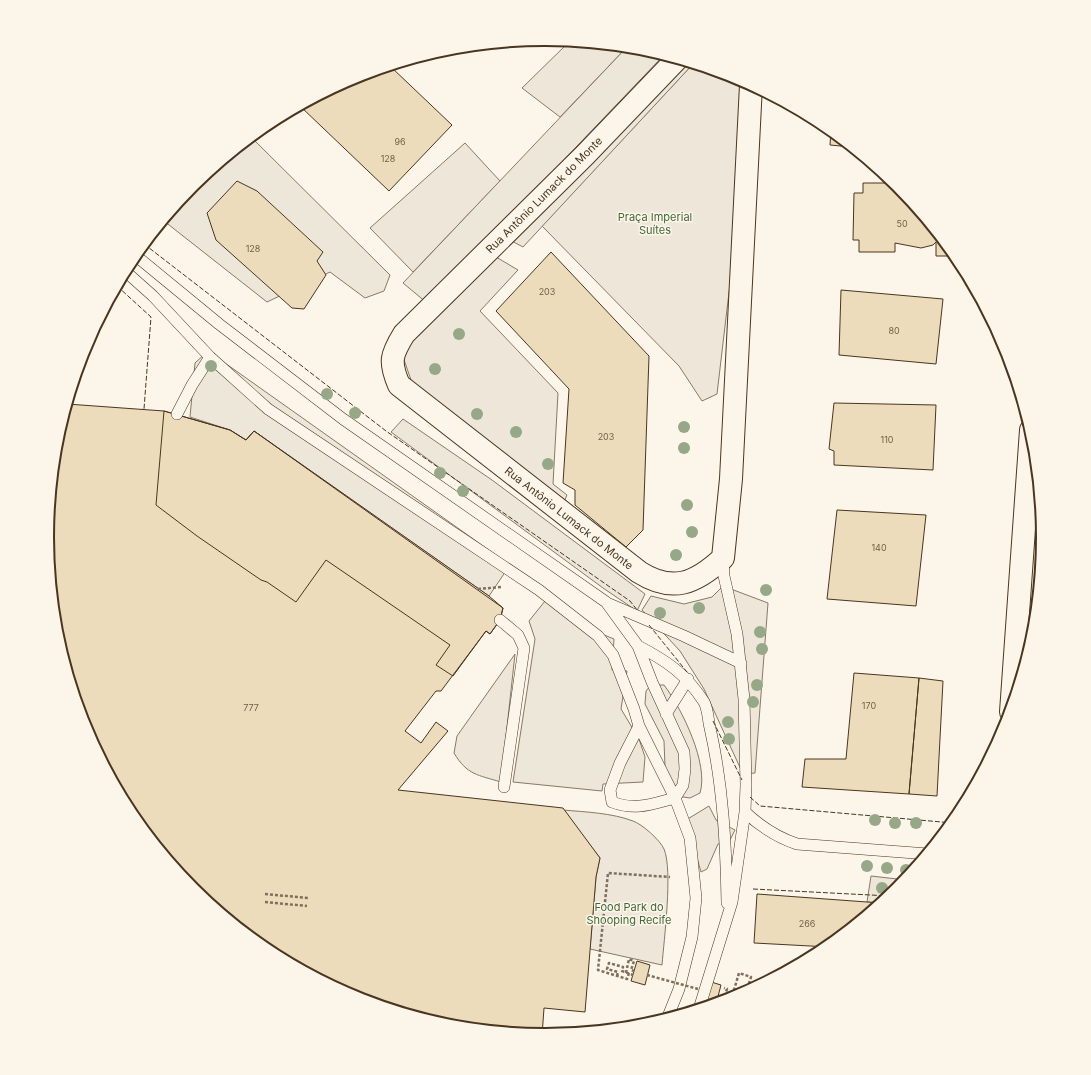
<svg xmlns="http://www.w3.org/2000/svg" width="1091" height="1075" font-family="Inter,sans-serif">
<style>
.green{fill:#ede6d9;stroke:#887966}
.parking{fill:#ede7d9;stroke:#887966}
.building{fill:#ecdcbc;stroke:#4a3520}
.lines{fill:none;stroke-linecap:round;stroke-linejoin:round}
.lane-casing{stroke:#4a3520;stroke-width:12}
.street-casing{stroke:#4a3520;stroke-width:24}
.primary-casing{stroke:#4a3520;stroke-width:24}
.path{stroke:#7f6f5c;stroke-width:2.5;stroke-dasharray:3 2;stroke-linecap:butt}
.lane{stroke:#fbf6e9;stroke-width:11}
.street{stroke:#fbf6e9;stroke-width:22}
.primary{stroke:#fbf6e9;stroke-width:22}
.path-bridge{stroke:#7f6f5c;stroke-width:2.5;stroke-dasharray:3 2;stroke-linecap:butt}
.fence{stroke:#4a3520;stroke-width:1;stroke-dasharray:5 2;stroke-linecap:butt}
.tree{fill:#96a887}
.labels{text-anchor:middle;dominant-baseline:central;stroke-width:3;stroke-linejoin:round;paint-order:stroke}
.number-label{font-size:9px;fill:#725f47}
.street-label{font-size:11px;fill:#4a3520;stroke:#fbf6e9}
.park-label{font-size:11px;fill:#436837;stroke:#fbf6e9}
.rim{fill:none;stroke:#4a3520;stroke-width:2}
</style>
<rect width="100%" height="100%" fill="#fbf6e9"/>
<path class="green" d="M570,41L627,47L560,117L522,88Z
M693,64L743,80L736,233L717,394L702,401L679,366L542,226Z
M465,143L500,181L413,272L370,228Z
M491,254L518,270L480,311L558,393L553,484L567,495L563,504L412,383L401,351Z
M723,586L768,603L755,773L743,774L704,689L680,651L642,610L651,596L684,604L712,597Z
M515,654L501,782C478,775 467,775 454,753L457,736Z
M651,685H664C682,709 709,764 700,793L690,798L676,796L665,767L664,741L645,704L646,691Z
M709,806L716,820L735,830L730,840L718,844L707,869L701,872L686,820Z
M563,810C586,812 612,813 633,821C642,824 660,840 664,849C673,870 664,940 662,965L590,949L596,877L600,858Z
M871,876L906,880L898,890L882,903L867,902Z"/>
<path class="parking" d="M627,47L643,49L664,55L427,303L403,283Z
M683,61L693,64L523,247L508,239Z
M251,137L390,275L384,291L365,298L330,272L267,302L164,221L193,185Z
M208,351L510,565L489,596L254,431L246,440L230,430L190,417L195,363Z
M403,419L492,480L645,594L637,611L603,588L391,432Z
M549,596L604,635L614,639L612,670L627,671L621,709L639,739L645,757L643,782L603,784L602,791L513,782L535,639L529,621Z"/>
<path class="building" d="M390,66L452,125L389,191L300,106L355,77Z
M831,130L851,147L830,145Z
M237,181L257,191L323,252L317,261L326,275L304,309L292,308L216,240L207,213Z
M863,183H896L899,186V194H906L956,256H936V242L933,245L921,248L895,243V252H859V240H853L854,193H863Z
M551,252L649,356L643,530L626,547L575,505V490L563,483L569,389L496,311Z
M841,290L943,299L936,364L839,355Z
M834,403L936,405L933,470L834,465V451L829,449Z
M67,404L164,411L230,430L246,440L254,431L503,608L500,620L490,634L486,631L441,691H436L405,731L421,743L436,722L448,731L398,790L563,808L600,858L596,877L585,1012L544,1008L542,1036L448,1026L355,998L268,952L193,890L131,814L85,728L57,635L47,537L57,440Z
M164,411L230,430L246,440L254,431L489,596L503,608L500,620L490,634L486,631L453,676L436,665L450,645L326,560L296,602L267,582L261,580L197,536L156,505Z
M837,510L926,515L916,606L827,599Z
M854,673L919,678L909,794L802,787L805,759H846Z
M919,678L943,681L937,796L909,794Z
M757,894L867,902L882,903L829,947L754,943Z
M637,961L650,965L645,985L631,981Z
M708,981L721,985L716,1004L702,1001Z"/>
<g class="lines">
<g class="lane-casing">
<path id="lane" d="M135,255L219,324L343,419L606,602L638,646L652,682L684,752L685,769L683,785L675,798C652,804 636,811 612,802L610,790L620,763L639,726
M125,271L153,296L210,357L268,409L539,590L598,636L613,655L634,709L639,726L675,798L690,838L696,898L692,937L679,989L667,1019
M177,414L192,385L210,357
M607,603L684,636L741,663
M500,620L518,635L524,648L504,787
M638,646C667,661 686,674 704,702C708,709 708,720 710,728C723,785 726,845 727,903
M666,714L688,679
M745,812C761,827 776,837 797,844L928,854
M699,1009L732,902L745,812L746,785L744,699L737,634L724,576L723,558"/>
</g>
<g class="street-casing">
<path id="street" d="M677,59L585,155L404,334C391,355 389,362 399,385L639,572C672,593 695,584 723,558L731,479L751,85"/>
</g>
<g class="primary-casing">
<path id="primary" d="M1011,712L1031,430"/>
</g>
<path class="path" d="M478,589L501,587
M265,894L308,898
M265,902L307,906
M626,973L629,959L634,961L631,970L634,971
M629,973L627,979L598,970L608,873L670,877
M617,976L618,972L607,969L609,963L623,967L622,971L633,975
M731,1000L739,973L751,977L746,993
M723,1001L727,989L724,988"/>
<use href="#lane" class="lane"/>
<use href="#street" class="street"/>
<use href="#primary" class="primary"/>
<path class="path-bridge" d="M647,975L698,989"/>
<path class="fence" d="M144,244L386,431L630,601L638,611
M117,286L151,317L144,409H142
M649,625L687,672
M713,721L742,780
M750,797L760,806L953,823
M753,889L890,896"/>
</g>
<g class="tree">
<circle cx="459" cy="334" r="6"/>
<circle cx="211" cy="366" r="6"/>
<circle cx="435" cy="369" r="6"/>
<circle cx="327" cy="394" r="6"/>
<circle cx="355" cy="413" r="6"/>
<circle cx="477" cy="414" r="6"/>
<circle cx="684" cy="427" r="6"/>
<circle cx="516" cy="432" r="6"/>
<circle cx="684" cy="448" r="6"/>
<circle cx="548" cy="464" r="6"/>
<circle cx="440" cy="473" r="6"/>
<circle cx="463" cy="491" r="6"/>
<circle cx="687" cy="505" r="6"/>
<circle cx="692" cy="532" r="6"/>
<circle cx="676" cy="555" r="6"/>
<circle cx="766" cy="590" r="6"/>
<circle cx="699" cy="608" r="6"/>
<circle cx="660" cy="613" r="6"/>
<circle cx="760" cy="632" r="6"/>
<circle cx="762" cy="649" r="6"/>
<circle cx="757" cy="685" r="6"/>
<circle cx="753" cy="702" r="6"/>
<circle cx="728" cy="722" r="6"/>
<circle cx="729" cy="739" r="6"/>
<circle cx="875" cy="820" r="6"/>
<circle cx="895" cy="823" r="6"/>
<circle cx="916" cy="823" r="6"/>
<circle cx="867" cy="866" r="6"/>
<circle cx="887" cy="868" r="6"/>
<circle cx="906" cy="870" r="6"/>
<circle cx="882" cy="888" r="6"/>
</g>
<g class="labels">
<g class="number-label">
<text x="400" y="141">96</text>
<text x="388" y="158">128</text>
<text x="902" y="223">50</text>
<text x="253" y="248">128</text>
<text x="547" y="291">203</text>
<text x="894" y="330">80</text>
<text x="606" y="436">203</text>
<text x="887" y="439">110</text>
<text x="879" y="547">140</text>
<text x="869" y="705">170</text>
<text x="251" y="707">777</text>
<text x="807" y="923">266</text>
</g>
<g class="street-label">
<text transform="translate(544 195) rotate(-45)">Rua Antônio Lumack do Monte</text>
<text transform="translate(569 518) rotate(38)">Rua Antônio Lumack do Monte</text>
</g>
<g class="park-label">
<text x="655" y="217">Praça Imperial<tspan x="655" dy="13">Suítes</tspan></text>
<text x="629" y="907">Food Park do<tspan x="629" dy="13">Shooping Recife</tspan></text>
</g>
</g>
<path d="M0 0H1091V1075H0ZM54 537a491 491 0 1 1 982 0a491 491 0 1 1-982 0Z" fill="#fbf6e9" fill-rule="evenodd"/>
<path class="rim" d="M54 537a491 491 0 1 1 982 0a491 491 0 1 1-982 0Z"/>
</svg>
